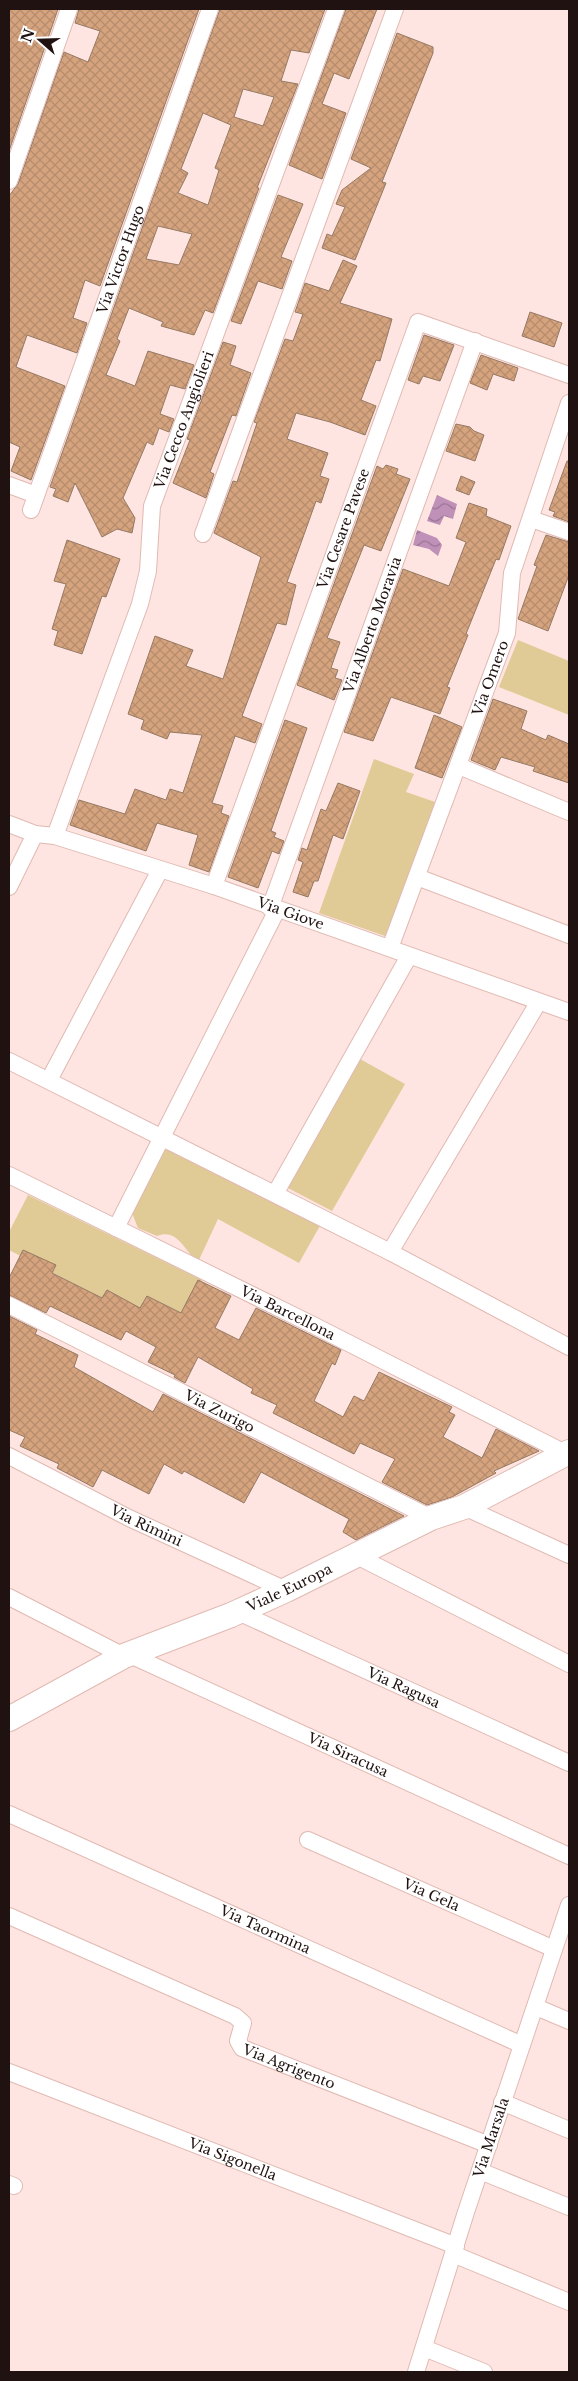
<svg xmlns="http://www.w3.org/2000/svg" width="578" height="2381" font-family="'Libre Baskerville',serif">
<style>
.grass{fill:#e0ca95}
.water{fill:url(#water-waves)}
.building{fill:url(#building-cross-hatch);stroke:#957963;fill-rule:evenodd}
.lines{fill:none;stroke-linecap:round;stroke-linejoin:round}
.street-casing{stroke:#e1b9b2;stroke-width:18}
.secondary-casing{stroke:#e1b9b2;stroke-width:26}
.street{stroke:#fff;stroke-width:16}
.secondary{stroke:#fff;stroke-width:24}
.labels{text-anchor:middle;dominant-baseline:central;stroke-width:5;stroke-linejoin:round;paint-order:stroke}
.street-label{font-size:14px;fill:#201210;stroke:#fff}
</style>
<defs>
<pattern id="water-waves" width="16" height="10" patternUnits="userSpaceOnUse" patternTransform="scale(1.25)"><rect width="16" height="10" fill="#bf90b8"/><path d="M0 5q4-4 8 0t8 0" fill="none" stroke="#9b7494"/></pattern>
<pattern id="building-cross-hatch" width="8" height="8" patternUnits="userSpaceOnUse" patternTransform="scale(1.25)"><rect width="8" height="8" fill="#d5a47e"/><path d="M0 0l8 8M0 8l8-8" fill="none" stroke="#b78c6c"/></pattern>
</defs>
<rect width="100%" height="100%" fill="#fee5e1"/>
<path class="grass" d="M518,640L569,661V715L499,687Z
M374,759L414,774L406,792L438,803L385,936L319,913Z
M360,1059L405,1084L332,1211L288,1188L289,1177Z
M165,1147L321,1224L299,1263L218,1219L198,1262C184,1251 178,1228 157,1236L138,1228L132,1213Z
M28,1195L202,1280L183,1314L147,1296L136,1316L9,1250V1232Z"/>
<path class="water" d="M437,495L457,504L453,519L444,516L440,525L427,521Z
M417,530L437,538L442,545L438,556L429,549L413,545Z"/>
<path class="building" d="M9,9H58L9,151Z
M79,9H199L100,286L85,280L73,318L87,323L77,353L27,335L16,367L65,386L31,480L11,471L20,447L9,442V196L18,184L64,52L88,62L100,31L75,23Z
M220,9H325L309,53L291,50L281,81L298,84L257,188H259L213,313L205,310L194,335L161,326L163,322L129,308L117,339L120,341L106,375L135,386L148,351L194,365L185,389L170,385L160,414L174,419L169,432L159,428L153,445L147,442L123,498L135,518L132,533L117,529L102,537L75,483L68,502L53,496L56,489L50,487ZM243,89L274,97L263,126L234,117ZM203,113L231,125L215,168L219,170L208,205L178,193L188,173L181,169ZM158,226L192,234L179,265L146,259Z
M346,9H377L349,79L334,73L322,104L346,113L322,179L289,165Z
M397,33L433,47V53L382,182L386,183L355,260L322,248L327,234L332,236L345,207L336,204L342,190L371,168L351,159Z
M278,195L303,204L281,257L292,261L282,289L258,281L241,324L231,321Z
M343,260L357,266L340,303L392,319L380,361L376,360L361,400L376,406L365,435L330,422L296,413L287,439L328,453L320,476L329,479L321,503L316,501L287,582L296,585L286,625L277,623L242,716L262,724L255,743L235,736L212,803L223,806L221,813L229,816L209,872L189,865L198,835L157,823L146,851L70,825L79,800L125,814L135,789L166,800L170,789L183,793L202,735L170,732L167,739L141,729L144,720L128,714L155,636L193,650L186,666L223,679L261,557L214,533L233,481L237,482L257,423L254,422L285,339L293,341L303,314L295,312L305,283L329,291Z
M530,312L562,323L554,347L522,336Z
M424,335L454,345L440,381L423,376L419,384L408,380Z
M223,342L236,346L230,365L251,373L236,416L232,415L210,472L214,474L206,498L173,483L190,440L187,439Z
M481,355L518,368L514,381L493,374L487,390L470,383Z
M456,424L470,427L474,431L484,435L475,461L446,451Z
M567,461H569V522L553,516L555,512L549,510Z
M386,465L398,469L396,474L410,479L381,551L364,545L327,638L340,642L331,668L338,670L335,678L342,680L334,700L297,685L377,466L383,469Z
M461,476L475,482L469,495L456,490Z
M469,503L487,509L486,516L511,526L499,560L496,559L466,634L468,635L447,687L450,688L440,714L391,697L373,741L344,732L403,569L449,586L466,542L456,538Z
M546,535L569,542V575L548,631L518,619L537,566L534,565Z
M67,540L120,559L106,597L102,596L82,654L54,645L58,631L52,629L66,584L54,581Z
M493,699L527,711L521,729L546,740L548,735L569,744V783L533,771L535,767L501,757L495,770L471,760Z
M434,715L462,727L442,778L415,768Z
M285,720L307,728L271,831L276,833L274,837L284,841L279,854L272,851L258,888L228,877Z
M338,783L360,791L343,839L333,835L318,881H314L308,897L293,892L303,862L298,860L302,848L307,850L321,809L326,811Z
M23,1250L56,1265L52,1273L102,1298L107,1290L140,1308L147,1296L181,1313L198,1280L231,1296L215,1328L239,1340L256,1308L341,1350L335,1365L332,1363L314,1401L343,1417L354,1396L364,1401L379,1372L452,1407L449,1412L455,1415L443,1437L482,1458L496,1429L539,1451L494,1471L496,1473L452,1497L427,1505L382,1482L395,1459L360,1443L354,1454L273,1413L277,1405L251,1393L253,1389L198,1357L185,1383L174,1377L175,1375L148,1362L156,1347L126,1331L121,1340L50,1306L46,1313L9,1295V1278Z
M9,1316L37,1330L35,1334L78,1355L74,1367L153,1412L163,1394L404,1516L356,1540L343,1532L349,1519L261,1472L244,1503L184,1471L182,1474L164,1464L149,1494L102,1470L93,1487L57,1468L59,1464L20,1446L25,1437L9,1430Z"/>
<g class="lines">
<g class="street-casing">
<g id="street">
<path d="M9,181L69,9"/>
<path d="M9,485L36,495"/>
<path id="s1" d="M31,510L210,9"/>
<path d="M531,519L569,532"/>
<path d="M203,534L395,9"/>
<path d="M459,766L569,812"/>
<path id="s2" d="M9,824L35,834L55,836L214,886L569,1012"/>
<path id="s3" d="M55,836L140,604L148,571L152,506L336,9"/>
<path d="M417,877L569,935"/>
<path id="s4" d="M214,886L418,322L569,375"/>
<path d="M9,887L35,834"/>
<path id="s5" d="M270,908L475,341"/>
<path id="s6" d="M390,948L507,633L512,573L569,403"/>
<path d="M9,1061L390,1252L569,1347"/>
<path d="M49,1080L160,870"/>
<path id="s7" d="M9,1175L309,1323L567,1454"/>
<path d="M275,1194L409,956"/>
<path d="M116,1228L277,910"/>
<path d="M390,1252L538,1003"/>
<path id="s8" d="M9,1305L431,1518"/>
<path id="s9" d="M9,1456L129,1518L286,1590"/>
<path d="M464,1507L569,1555"/>
<path d="M357,1556L569,1664"/>
<path d="M9,1597L124,1656"/>
<path id="s10" d="M238,1612L569,1763"/>
<path id="s11" d="M128,1654L569,1856"/>
<path id="s12" d="M9,1814L522,2045"/>
<path id="s13" d="M308,1840L554,1949"/>
<path id="s14" d="M9,1916L235,2016L243,2023L238,2041L242,2048L489,2145"/>
<path d="M536,2007L569,2021"/>
<path id="s15" d="M9,2072L456,2246"/>
<path d="M502,2102L569,2130"/>
<path d="M480,2171L569,2207"/>
<path d="M9,2184L14,2186"/>
<path d="M453,2254L569,2302"/>
<path d="M424,2348L484,2372"/>
<path id="s16" d="M416,2372L466,2212L569,1905"/>
</g>
</g>
<g class="secondary-casing">
<g id="secondary">
<path id="s17" d="M9,1719L124,1656L231,1615L286,1590L431,1518L464,1507L569,1452"/>
</g>
</g>
<use href="#street" class="street"/>
<use href="#secondary" class="secondary"/>
</g>
<g class="labels">
<g class="street-label">
<text stroke="none"><textPath href="#s1" startOffset="266">Via Victor Hugo</textPath></text>
<text stroke="none"><textPath href="#s3" startOffset="438">Via Cecco Angiolieri</textPath></text>
<text stroke="none"><textPath href="#s4" startOffset="380">Via Cesare Pavese</textPath></text>
<text stroke="none"><textPath href="#s5" startOffset="301">Via Alberto Moravia</textPath></text>
<text stroke="none"><textPath href="#s6" startOffset="288">Via Omero</textPath></text>
<text stroke="none"><textPath href="#s2" startOffset="296">Via Giove</textPath></text>
<text stroke="none"><textPath href="#s7" startOffset="311">Via Barcellona</textPath></text>
<text stroke="none"><textPath href="#s8" startOffset="236">Via Zurigo</textPath></text>
<text stroke="none"><textPath href="#s9" startOffset="154">Via Rimini</textPath></text>
<text stroke="none"><textPath href="#s17" startOffset="310">Viale Europa</textPath></text>
<text stroke="none"><textPath href="#s10" startOffset="182">Via Ragusa</textPath></text>
<text stroke="none"><textPath href="#s11" startOffset="242">Via Siracusa</textPath></text>
<text stroke="none"><textPath href="#s13" startOffset="135">Via Gela</textPath></text>
<text stroke="none"><textPath href="#s12" startOffset="281">Via Taormina</textPath></text>
<text stroke="none"><textPath href="#s14" startOffset="335">Via Agrigento</textPath></text>
<text stroke="none"><textPath href="#s16" startOffset="246">Via Marsala</textPath></text>
<text stroke="none"><textPath href="#s15" startOffset="240">Via Sigonella</textPath></text>
</g>
</g>
<rect width="578" height="2381" fill="none" stroke="#201210" stroke-width="20"/>
<g transform="translate(40 40) rotate(290)" stroke="#ffffff" stroke-width="4" paint-order="stroke">
<path d="M0-4L9 19L0 12L-9 19Z" fill="#201210"/>
<text y="-8" font-size="14" font-weight="bold" text-anchor="middle" fill="#201210">N</text>
</g>
</svg>
